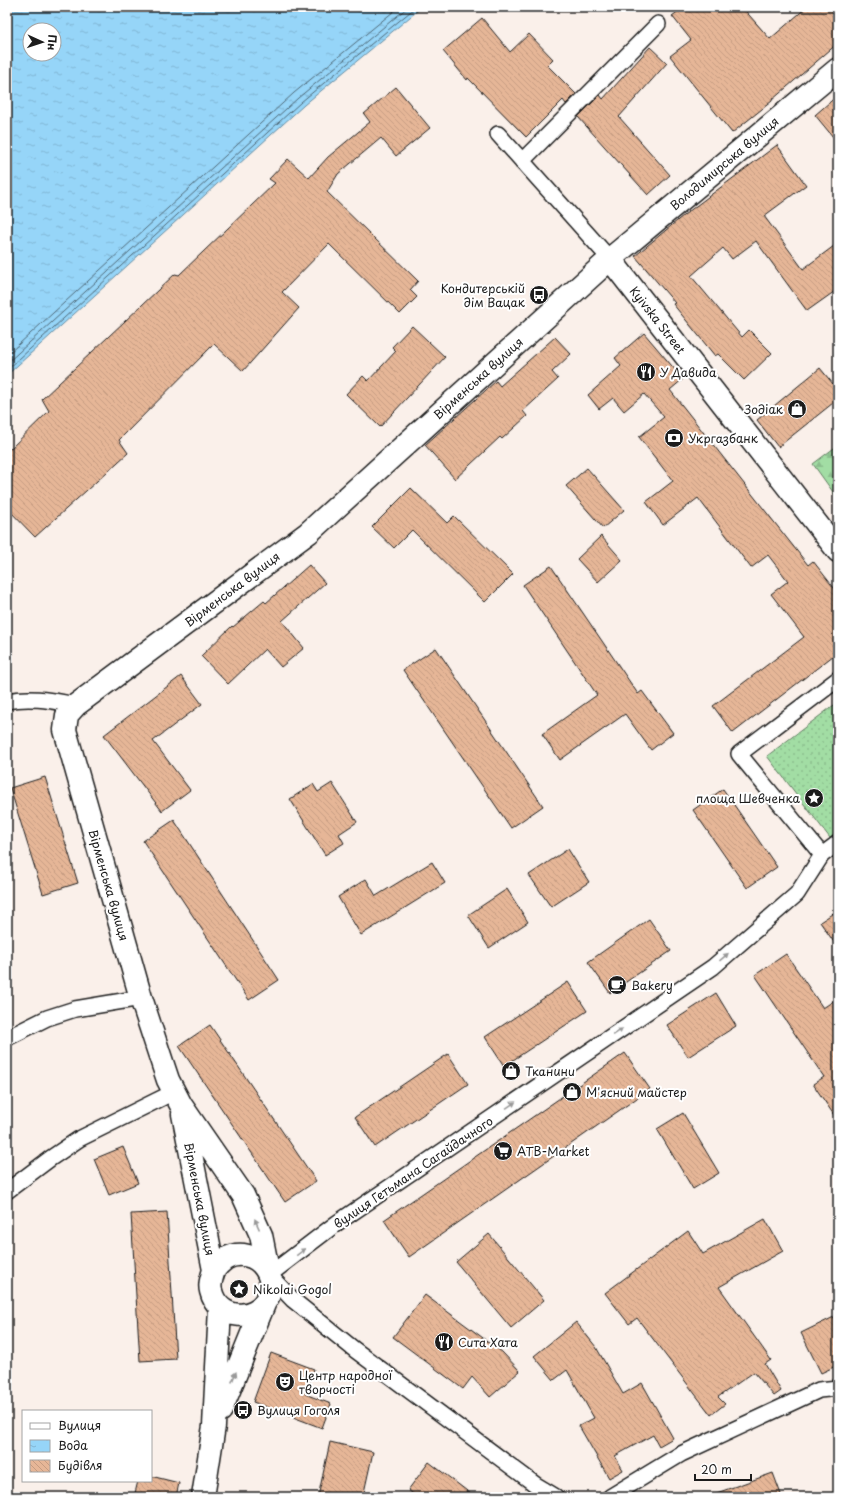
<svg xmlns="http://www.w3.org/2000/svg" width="845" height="1504" font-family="'Playpen Sans',sans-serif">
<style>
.grass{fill:url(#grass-dots);stroke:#5f7c60}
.forest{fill:url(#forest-firs);stroke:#5f7c60}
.water{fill:url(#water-ripples);stroke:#658ba0;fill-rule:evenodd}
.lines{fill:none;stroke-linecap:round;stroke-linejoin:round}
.shore{stroke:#4d6674;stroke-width:1}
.building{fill:url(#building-back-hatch);stroke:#1c1c1c}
.street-casing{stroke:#1c1c1c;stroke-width:18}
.secondary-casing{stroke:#1c1c1c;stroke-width:25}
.street{stroke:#fff;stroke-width:15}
.secondary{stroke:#fff;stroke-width:22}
.oneway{fill:#999}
.labels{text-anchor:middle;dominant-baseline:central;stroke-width:4;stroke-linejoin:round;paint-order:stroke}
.street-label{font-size:12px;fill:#1c1c1c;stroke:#fff}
.poi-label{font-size:12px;fill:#1c1c1c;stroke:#fff;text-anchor:start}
</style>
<defs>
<pattern id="grass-dots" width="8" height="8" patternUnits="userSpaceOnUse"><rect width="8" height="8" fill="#a2dda4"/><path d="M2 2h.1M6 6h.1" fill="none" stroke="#8bbd8d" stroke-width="1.8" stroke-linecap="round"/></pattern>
<pattern id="forest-firs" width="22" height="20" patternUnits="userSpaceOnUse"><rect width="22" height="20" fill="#a2dda4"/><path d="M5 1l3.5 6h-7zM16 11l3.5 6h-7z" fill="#8bbd8d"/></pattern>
<pattern id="water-ripples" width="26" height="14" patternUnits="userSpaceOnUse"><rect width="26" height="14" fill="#96d5f8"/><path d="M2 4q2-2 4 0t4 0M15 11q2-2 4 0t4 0" fill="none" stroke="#81b6d4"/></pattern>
<pattern id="building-back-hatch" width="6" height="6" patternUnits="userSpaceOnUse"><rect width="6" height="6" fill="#e6b697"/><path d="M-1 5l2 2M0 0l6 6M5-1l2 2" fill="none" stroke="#c59c82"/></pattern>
</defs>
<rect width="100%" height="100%" fill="#faf0ea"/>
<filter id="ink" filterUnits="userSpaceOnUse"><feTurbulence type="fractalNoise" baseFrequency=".025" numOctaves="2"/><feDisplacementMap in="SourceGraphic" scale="8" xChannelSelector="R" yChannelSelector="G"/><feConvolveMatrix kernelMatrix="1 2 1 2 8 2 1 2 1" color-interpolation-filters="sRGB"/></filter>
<g filter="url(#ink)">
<path class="grass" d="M838,702V832L830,838L767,756Z"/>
<path class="forest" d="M838,445V499L813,464Z"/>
<path class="water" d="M7,7H422L304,105L7,375ZM30,30H54V54H30Z"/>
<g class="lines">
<path class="shore" d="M7,355L294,93L399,7
M7,363L298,98L408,7
M7,370L301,102L416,7"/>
</g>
<path class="building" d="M684,7H742L770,39L807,7H838V43L772,100V101L732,133L670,56L691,40L672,16Z
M482,18L510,52L529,34L553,59L547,65L576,94L566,104L563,100L526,137L468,78L467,80L443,51Z
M650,47L667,63L619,117L670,175L648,195L578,117L600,95L603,99Z
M396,87L430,128L396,156L381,138L338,174L327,192L418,281L410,290L417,297L400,314L329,244L282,292L299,308L243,371L214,344L119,440L128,453L35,537L7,508V452L49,411L42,399L175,274L179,275L275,183L269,179L288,159L309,178L328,157L370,122L364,114Z
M838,95V143L815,115Z
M777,145L806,185L764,216L803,269L838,243V289L807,311L756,241L732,259L723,248L691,276L742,337L749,330L772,353L744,380L718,354L715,356L673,304L675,303L635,256L684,215Z
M412,326L445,357L380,427L346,394L363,376L368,381L396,351L392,347Z
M644,333L683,379L670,390L808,565L813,561L838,593V652L733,733L713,706L804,637L771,594L788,581L768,555L751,568L698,498L663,525L646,502L673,481L639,437L664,417L644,394L624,411L613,398L599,409L588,395L621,366L615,358Z
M555,337L571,354L552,372L558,379L523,411L527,416L502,439L500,437L455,479L425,445L496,381L500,386Z
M820,368L838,390V399L778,447L757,420Z
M587,468L624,510L603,528L566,486Z
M411,488L447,523L454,516L513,574L485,602L412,530L394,548L372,527Z
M601,536L622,560L598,582L577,559Z
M309,565L325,583L282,621L304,648L281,667L265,649L228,684L201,656L232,626L233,627L264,601L266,603Z
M551,566L638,694L642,691L673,733L651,750L625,714L560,760L542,734L597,695L523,585Z
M436,648L543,806L511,828L403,670Z
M181,676L202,704L153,741L190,790L162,811L104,735Z
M45,777L78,883L43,894L10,788Z
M332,783L357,822L339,834L344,843L325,855L290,799L313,784L318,792Z
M723,789L777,867L747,888L693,810Z
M174,820L279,980L249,1000L143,841Z
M568,849L589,882L551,907L529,875Z
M432,862L445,883L361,935L338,897L366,879L376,896Z
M507,889L528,922L489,948L468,915Z
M838,910V948L820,922Z
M649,919L671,951L610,993L588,962Z
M786,954L823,1008L838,998V1121L813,1084L824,1077L755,975Z
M568,982L587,1011L504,1066L485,1037Z
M716,993L736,1026L688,1057L667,1025Z
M210,1025L316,1181L285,1202L179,1046Z
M625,1053L650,1089L409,1257L384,1220Z
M448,1054L468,1084L375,1147L355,1117Z
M683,1113L719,1173L693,1189L657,1129Z
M123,1147L138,1183L109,1195L94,1159Z
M167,1212L176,1359L140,1361L131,1214Z
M765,1219L783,1251L719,1287L771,1360L765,1364L781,1391L774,1396L754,1372L718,1397L725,1404L711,1415L637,1318L629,1324L605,1293L688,1231L703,1254Z
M489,1234L544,1300L511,1328L456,1262Z
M425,1295L502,1352L520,1371L490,1397L472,1377L463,1389L393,1337Z
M838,1315V1365L821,1373L801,1333Z
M576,1322L596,1347L623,1394L642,1383L673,1438L659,1446L653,1435L615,1456L623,1470L609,1478L579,1426L594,1418L567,1370L554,1380L534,1356Z
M271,1353L314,1369L305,1394L331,1404L322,1428L253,1402Z
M330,1442L373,1452L363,1497H318Z
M429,1462L475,1497H417L408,1490Z
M773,1473L782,1497H711V1495Z
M151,1476L179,1483L176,1497H134L138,1481H151Z"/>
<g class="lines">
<g class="street-casing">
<path id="street" d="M498,134L610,259
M522,161L658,24
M7,701C31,696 53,701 76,705
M822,855L739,754L838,679
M7,1038L47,1018L75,1009L141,998
M7,1191L51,1158L79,1139L174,1092
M556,1497L536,1485L355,1350L293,1300L269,1275L337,1223L713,967L797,894L822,855L838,843
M610,1497L681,1454L819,1390L838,1388"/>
</g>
<g class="secondary-casing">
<path id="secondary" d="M610,259L838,551
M183,1114L214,1270C212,1277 209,1284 211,1291C218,1320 255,1323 268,1297C273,1286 271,1277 265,1268C256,1255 239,1251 225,1259C221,1262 217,1266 214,1270
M269,1275L261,1235L243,1195L181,1105L168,1080L163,1065L141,998L65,730L67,715L76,705L308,533L610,259L838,69
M221,1410L264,1304
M203,1497L214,1426L220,1308"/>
</g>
<use href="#street" class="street"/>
<use href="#secondary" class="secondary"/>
</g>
<defs><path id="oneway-solid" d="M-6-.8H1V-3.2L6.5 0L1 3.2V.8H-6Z"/></defs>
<g class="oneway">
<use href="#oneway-solid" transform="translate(724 957) rotate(-41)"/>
<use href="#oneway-solid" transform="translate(618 1032) rotate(-35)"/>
<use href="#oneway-solid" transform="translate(511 1105) rotate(-34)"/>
<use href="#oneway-solid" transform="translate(257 1224) rotate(-114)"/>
<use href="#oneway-solid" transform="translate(301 1252) rotate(-37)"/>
<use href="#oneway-solid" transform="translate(234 1377) rotate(-68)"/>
</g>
</g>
<defs>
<g id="bus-disc" transform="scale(1)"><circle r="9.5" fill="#1c1c1c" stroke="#fff"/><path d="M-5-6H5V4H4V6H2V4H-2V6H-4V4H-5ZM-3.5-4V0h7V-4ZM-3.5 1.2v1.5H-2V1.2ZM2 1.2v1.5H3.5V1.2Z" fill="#fff"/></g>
<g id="restaurant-disc" transform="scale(1)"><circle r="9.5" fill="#1c1c1c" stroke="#fff"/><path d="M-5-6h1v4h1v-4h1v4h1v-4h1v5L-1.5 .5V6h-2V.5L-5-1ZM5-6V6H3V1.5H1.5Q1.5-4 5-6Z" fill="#fff"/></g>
<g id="shop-disc" transform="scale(1)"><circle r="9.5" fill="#1c1c1c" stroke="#fff"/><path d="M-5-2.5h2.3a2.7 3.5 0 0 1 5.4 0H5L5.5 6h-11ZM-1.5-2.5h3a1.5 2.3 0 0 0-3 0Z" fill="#fff"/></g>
<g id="bank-disc" transform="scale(1)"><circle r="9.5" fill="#1c1c1c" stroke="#fff"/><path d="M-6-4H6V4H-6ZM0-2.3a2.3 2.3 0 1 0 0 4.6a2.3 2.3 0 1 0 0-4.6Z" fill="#fff"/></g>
<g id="sight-disc" transform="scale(1)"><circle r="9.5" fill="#1c1c1c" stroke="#fff"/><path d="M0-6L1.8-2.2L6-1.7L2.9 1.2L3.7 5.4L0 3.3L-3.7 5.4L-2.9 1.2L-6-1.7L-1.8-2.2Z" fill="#fff"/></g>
<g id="cafe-disc" transform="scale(1)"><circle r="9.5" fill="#1c1c1c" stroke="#fff"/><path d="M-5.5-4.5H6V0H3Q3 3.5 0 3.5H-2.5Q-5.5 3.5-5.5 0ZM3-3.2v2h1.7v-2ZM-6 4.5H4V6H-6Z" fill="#fff"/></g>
<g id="supermarket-disc" transform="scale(1)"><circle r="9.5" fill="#1c1c1c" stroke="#fff"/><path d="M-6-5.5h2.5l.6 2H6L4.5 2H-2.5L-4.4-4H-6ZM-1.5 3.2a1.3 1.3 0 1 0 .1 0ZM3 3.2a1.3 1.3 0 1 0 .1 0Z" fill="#fff"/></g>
<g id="theatre-disc" transform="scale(1)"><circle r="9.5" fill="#1c1c1c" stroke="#fff"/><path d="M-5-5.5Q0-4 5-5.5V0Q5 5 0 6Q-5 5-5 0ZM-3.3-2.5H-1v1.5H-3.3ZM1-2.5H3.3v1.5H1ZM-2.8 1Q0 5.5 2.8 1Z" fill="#fff"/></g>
</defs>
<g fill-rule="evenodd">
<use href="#bus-disc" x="539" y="295"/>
<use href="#restaurant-disc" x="646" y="372"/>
<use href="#shop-disc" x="797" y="409"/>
<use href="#bank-disc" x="674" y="438"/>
<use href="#sight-disc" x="814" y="798"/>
<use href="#cafe-disc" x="617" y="985"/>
<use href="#shop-disc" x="511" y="1071"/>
<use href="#shop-disc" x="572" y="1092"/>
<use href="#supermarket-disc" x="503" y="1151"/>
<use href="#sight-disc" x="239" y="1289"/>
<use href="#restaurant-disc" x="444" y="1342"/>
<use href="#theatre-disc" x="285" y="1382"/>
<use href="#bus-disc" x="243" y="1410"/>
</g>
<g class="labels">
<g class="street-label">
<text transform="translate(724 163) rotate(-40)">Володимирська вулиця</text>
<text transform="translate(658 320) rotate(52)">Kyivska Street</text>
<text transform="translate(478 378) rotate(-42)">Вірменська вулиця</text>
<text transform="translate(232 589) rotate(-37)">Вірменська вулиця</text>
<text transform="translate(109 885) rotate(74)">Вірменська вулиця</text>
<text transform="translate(413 1172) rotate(-34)">вулиця Гетьмана Сагайдачного</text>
<text transform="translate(200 1199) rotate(79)">Вірменська вулиця</text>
</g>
<g class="poi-label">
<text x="525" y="288" text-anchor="end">Кондитерській<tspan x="525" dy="14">дім Вацак</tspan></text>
<text x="660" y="372">У Давида</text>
<text x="783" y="409" text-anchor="end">Зодіак</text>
<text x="688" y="438">Укргазбанк</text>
<text x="800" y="798" text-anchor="end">площа Шевченка</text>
<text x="631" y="985">Bakery</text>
<text x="525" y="1071">Тканини</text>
<text x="586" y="1092">М'ясний майстер</text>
<text x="517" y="1151">ATB-Market</text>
<text x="253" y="1289">Nikolai Gogol</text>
<text x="458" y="1342">Сита Хата</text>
<text x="299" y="1375">Центр народної<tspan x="299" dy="14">творчості</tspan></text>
<text x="257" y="1410">Вулиця Гоголя</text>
</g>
</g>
<rect width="845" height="1504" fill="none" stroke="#fff" stroke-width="24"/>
<rect x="12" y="12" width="821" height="1480" fill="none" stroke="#1c1c1c" stroke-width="1.5" filter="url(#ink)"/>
<rect x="22" y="1410" width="130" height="72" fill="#ffffff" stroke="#a4a4a4"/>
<rect x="30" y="1423" width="20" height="6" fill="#ffffff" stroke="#a4a4a4"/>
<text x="58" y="1430" font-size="12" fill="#1c1c1c">Вулиця</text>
<rect x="30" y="1440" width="20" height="12" fill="url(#water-ripples)" stroke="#a4a4a4"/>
<text x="58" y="1450" font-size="12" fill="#1c1c1c">Вода</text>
<rect x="30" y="1460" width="20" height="12" fill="url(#building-back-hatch)" stroke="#a4a4a4"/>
<text x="58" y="1470" font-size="12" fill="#1c1c1c">Будівля</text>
<g transform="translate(42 42) rotate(93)"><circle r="19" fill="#ffffff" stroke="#a4a4a4"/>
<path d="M0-3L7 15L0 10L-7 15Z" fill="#1c1c1c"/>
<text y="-6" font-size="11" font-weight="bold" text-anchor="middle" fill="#1c1c1c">Пн</text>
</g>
<path d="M695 1474v6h56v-6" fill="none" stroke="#1c1c1c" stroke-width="2"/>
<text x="701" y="1474" font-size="12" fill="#1c1c1c" stroke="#ffffff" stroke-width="3" paint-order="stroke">20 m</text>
</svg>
